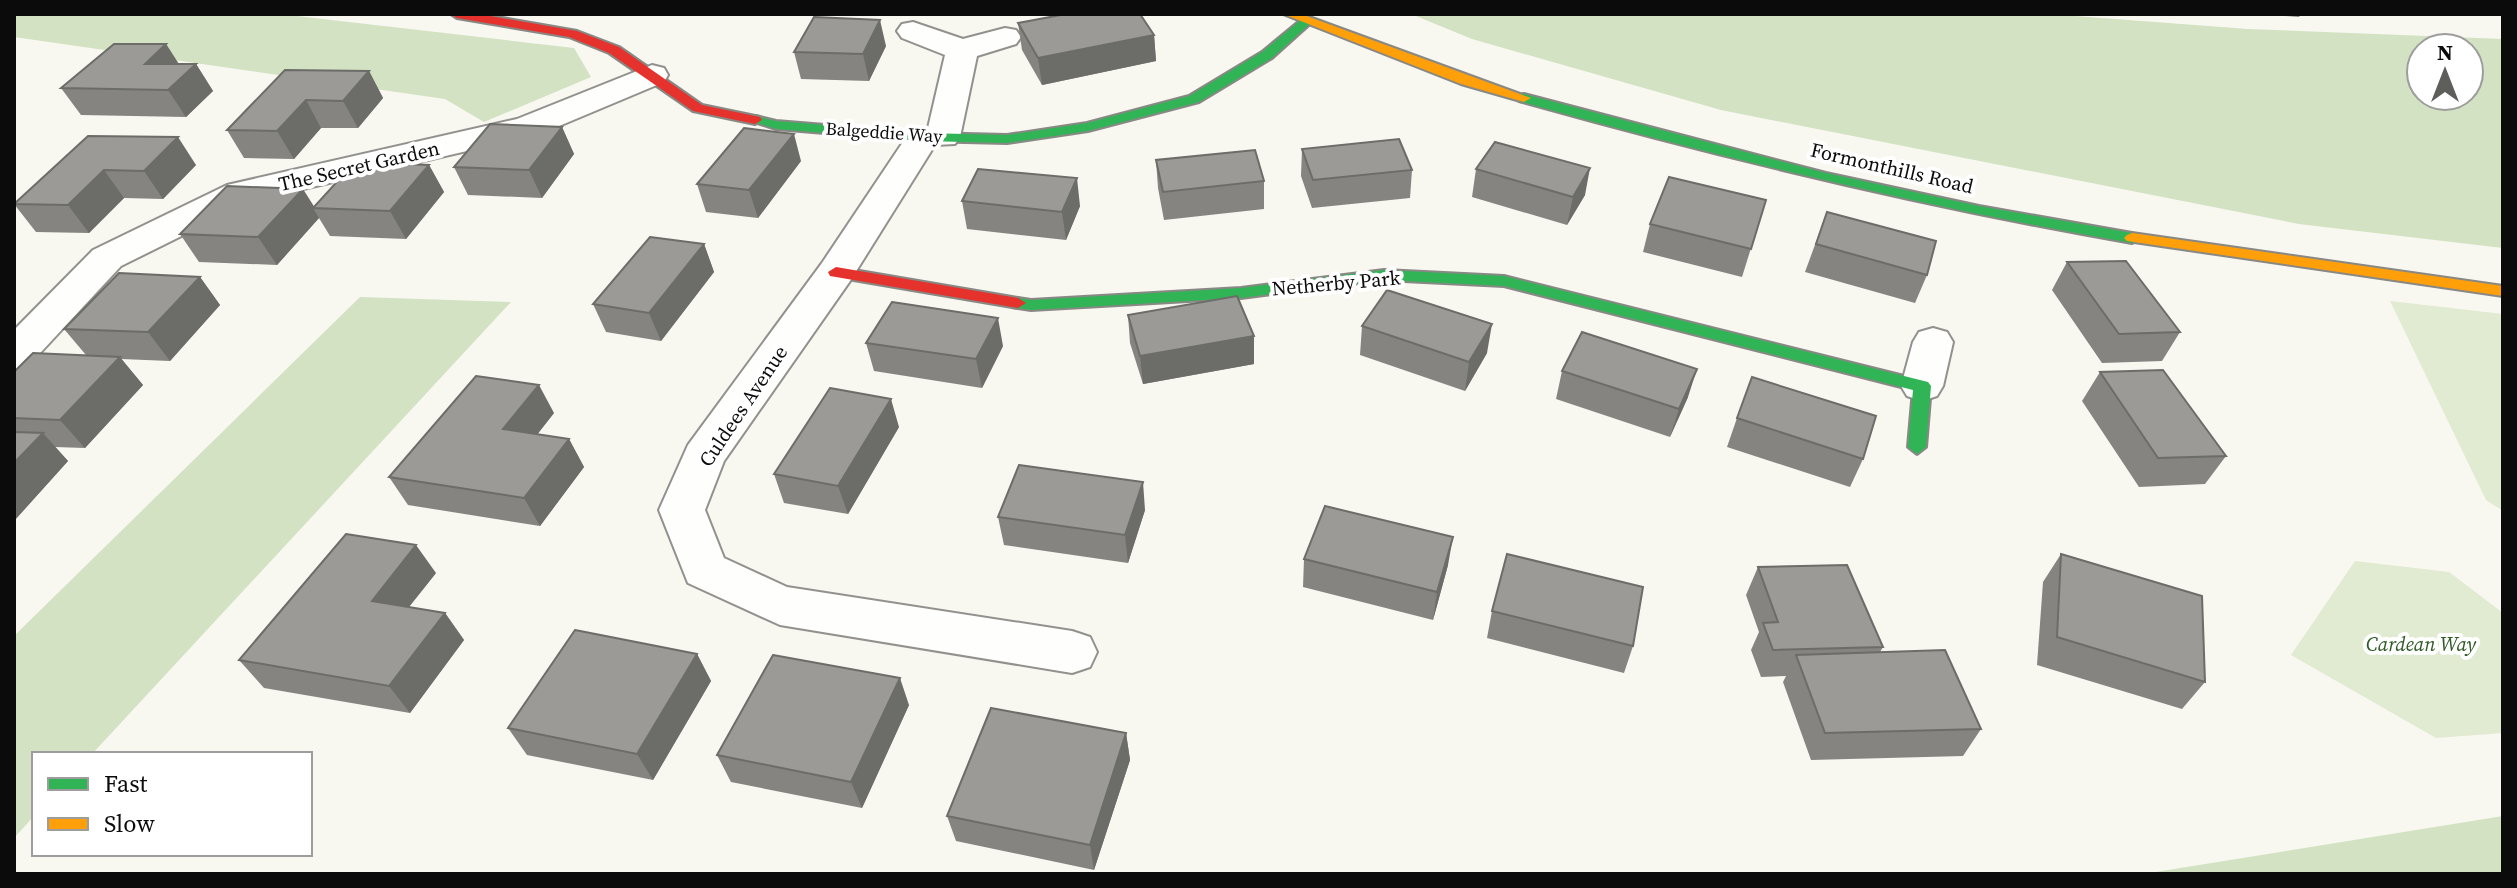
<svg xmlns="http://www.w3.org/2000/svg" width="2517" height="888" font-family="'Source Serif 4',serif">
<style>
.green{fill:#e1ebd2}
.forest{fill:#d2e2c2;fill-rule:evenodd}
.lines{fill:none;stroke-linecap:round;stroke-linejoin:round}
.street-casing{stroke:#92918e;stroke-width:4}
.fast-casing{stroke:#888885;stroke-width:4}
.slow-casing{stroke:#888885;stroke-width:4}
.jam-casing{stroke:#888885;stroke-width:4}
.street{fill:#fefefd;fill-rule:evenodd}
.fast{fill:#30b455;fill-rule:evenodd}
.slow{fill:#ff9f0a;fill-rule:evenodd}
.jam{fill:#e5322d;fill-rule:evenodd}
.wall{fill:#858481}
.shaded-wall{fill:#6c6c69}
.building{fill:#9b9a96;stroke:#6c6c69;stroke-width:2}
.labels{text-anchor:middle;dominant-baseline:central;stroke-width:8;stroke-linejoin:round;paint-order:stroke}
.far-street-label{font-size:18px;fill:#0b0b0b;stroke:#fff}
.street-label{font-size:20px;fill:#0b0b0b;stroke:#fff}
.park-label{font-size:20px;font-style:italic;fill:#2f5a25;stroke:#fff}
</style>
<rect width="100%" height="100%" fill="#f8f7f0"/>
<path class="green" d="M2390,301L2503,314V511L2486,500Z
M2355,561L2449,572L2503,613V733L2436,738L2291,655Z"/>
<path class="forest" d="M14,14H279L574,48L591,77L484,122L445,99L14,37Z
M1411,14H2048L2248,29L2503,39V248L2299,224L1721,110L1472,39ZM2421,48H2469V96H2421Z
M360,297L511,302L92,754H34V816L14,838V636Z
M2503,816V874H2143Z"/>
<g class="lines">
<g class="street-casing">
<path id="street" d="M913,22L963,39L1005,28L1016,30L1021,37L1016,44L977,56L960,137L955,144L935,145L850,281L724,461L705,510L724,558L787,587L1072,631L1090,637L1097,652L1090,667L1072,673L780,625L688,583L659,510L688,445L822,263L911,130L928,128L945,55L902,38L897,31L902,24Z
M652,65L664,68L668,75L664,82L540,134L252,201L121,266L29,365L14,369V330L93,250L227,185L517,119Z
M1933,328L1947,332L1953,342L1943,386L1937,396L1922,401L1907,396L1901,386L1913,342L1919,332Z"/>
</g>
<g class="fast-casing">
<path id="fast" d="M1302,19L1312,22L1272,58L1199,102L1088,131L1007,143L923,141L776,129L748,120L755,116L776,121L923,133L1007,135L1087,123L1189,96L1262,52Z
M1524,94L1826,173L1979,206L2132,233L2140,238L2132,243C1925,207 1722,158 1519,101V95Z
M1384,270L1504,276L1928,382L1931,386L1926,447L1917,454L1908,447L1913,390L1504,286L1384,280L1241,298L1031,310L1012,307L1010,303L1018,298L1031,300L1241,288Z"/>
</g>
<g class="slow-casing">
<path id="slow" d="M1283,14H1301L1531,98L1524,102L1461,84Z
M2132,233L2503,286V296L2127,241L2124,238L2127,235Z"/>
</g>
<g class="jam-casing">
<path id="jam" d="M451,14H479L577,31L619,47L702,105L760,117L762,120L755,124L693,111L609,53L569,37L457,18Z
M836,267L1018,298L1026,303L1018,308L830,276L828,272Z"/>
</g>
<use href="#street" class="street"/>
<use href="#fast" class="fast"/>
<use href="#slow" class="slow"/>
<use href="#jam" class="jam"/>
</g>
<path class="wall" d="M2260,14H2301L2299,17Z
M1018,23L1154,35L1156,61L1042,85L1022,50Z
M166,44L179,64H196L213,91L186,117L81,115L61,88Z
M886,46L869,81L801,79L794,52Z
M369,71L383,98L358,128H321L294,159L244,158L227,130Z
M562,127L574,154L542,198L468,195L454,167Z
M88,136L196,165L163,199L124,198L89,233L36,232L14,204Z
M1302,149L1412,170L1410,198L1312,208L1301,176Z
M1156,160L1264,181V209L1164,220L1158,188Z
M801,161L758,218L706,212L697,184Z
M429,165L444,192L406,239L330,236L319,218L277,265L199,262L180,234L314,207Z
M1476,169L1585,195L1567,225L1472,197Z
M1766,200L1742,277L1643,252L1650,224Z
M962,201L1080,206L1066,240L967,229Z
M1827,212L1927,275L1915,303L1805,272Z
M704,244L714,272L661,341L606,332L593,304Z
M2067,262L2180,332L2162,361L2102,363L2052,290Z
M200,277L220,305L170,361L121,359L143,385L85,448L55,447L68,461L14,521V372L86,355L64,329Z
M1128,315L1254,336V364L1143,384L1130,343Z
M1362,326L1487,353L1465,391L1360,355Z
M866,343L1003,346L982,388L874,371Z
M1562,371L1688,397L1670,437L1556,399Z
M2100,372L2226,456L2205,484L2139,487L2082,401Z
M554,413L537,434L569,439L584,467L540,526L408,505L389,477Z
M1737,418L1863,459L1850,487L1727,447Z
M899,427L848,514L784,503L774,474Z
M1145,510L1128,563L1004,545L998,517Z
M2061,554L2205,682L2182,709L2037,665L2043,582Z
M1304,559L1448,565L1433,620L1303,587Z
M1758,567L1883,647L1880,652L1981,729L1963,756L1811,760L1783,682L1786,676L1761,677L1751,650L1759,632L1746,595Z
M436,573L409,607L445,613L464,640L410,713L264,688L239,660Z
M1492,611L1633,646L1624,673L1487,638Z
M697,654L711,681L653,780L527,755L508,728Z
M909,705L862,808L731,782L717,755Z
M1126,733L1130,760L1094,870L956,841L947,816Z"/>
<path class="shaded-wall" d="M880,20L886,46L869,81L863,54Z
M1154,35L1156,61L1042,85L1038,58Z
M166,44L183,71L145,64Z
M196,64L213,91L186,117L168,90Z
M369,71L383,98L358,128L343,101Z
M306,100L321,128L294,159L277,131Z
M562,127L574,154L542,198L529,170Z
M794,134L801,161L758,218L749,190Z
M178,137L196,165L163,199L144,171Z
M429,165L444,192L406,239L390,211Z
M1590,168L1585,195L1567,225L1573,197Z
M104,170L124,198L89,233L68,205Z
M1077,178L1080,206L1066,240L1062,212Z
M303,189L315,208H313L319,218L277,265L258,237Z
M704,244L714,272L661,341L649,313Z
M200,277L220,305L170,361L148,332Z
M998,318L1003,346L982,388L976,359Z
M1492,324L1487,353L1465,391L1469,362Z
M1254,336V364L1143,384L1140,356Z
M120,357L143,385L85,448L60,420Z
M1697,369L1688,397L1670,437L1679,409Z
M539,385L554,413L519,458L503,429Z
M891,399L899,427L848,514L838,486Z
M43,433L68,461L14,521V463Z
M569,439L584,467L540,526L524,498Z
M1143,482L1145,510L1128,563L1125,535Z
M1453,537L1448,565L1433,620L1437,592Z
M416,545L436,573L392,628L372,601Z
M445,613L464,640L410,713L389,686Z
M697,654L711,681L653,780L637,754Z
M900,678L909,705L862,808L851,782Z
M1126,733L1130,760L1094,870L1090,845Z"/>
<path class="building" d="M1066,14H1140L1154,35L1038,58L1018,23Z
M814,17L880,20L863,54L794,52Z
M114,44H166L145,64H196L168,90L61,88Z
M285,70L369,71L343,101L306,100L277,131L227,130Z
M490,124L562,127L529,170L454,167Z
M744,128L794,134L749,190L697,184Z
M88,136L178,137L144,171L104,170L68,205L14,204Z
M1399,139L1412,170L1313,180L1302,149Z
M1495,142L1590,168L1573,197L1476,169Z
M1255,150L1264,181L1163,192L1156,160Z
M355,162L429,165L390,211L313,208Z
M978,169L1077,178L1062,212L962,201Z
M1669,177L1766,200L1751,249L1650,224Z
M227,186L303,189L258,237L180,234Z
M1827,212L1936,241L1927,275L1816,244Z
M650,237L704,244L649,313L593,304Z
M2126,261L2180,332L2119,334L2067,262Z
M119,273L200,277L148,332L64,329Z
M1387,290L1492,324L1469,362L1362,326Z
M1237,296L1254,336L1140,356L1128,315Z
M892,302L998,318L976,359L866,343Z
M1582,332L1697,369L1679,409L1562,371Z
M33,353L120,357L60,420L14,418V372Z
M2163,370L2226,456L2158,458L2100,372Z
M476,376L539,385L503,429L569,439L524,498L389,477Z
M1752,377L1876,416L1863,459L1737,418Z
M830,388L891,399L838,486L774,474Z
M14,432L43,433L14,463Z
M1019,465L1143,482L1125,535L998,517Z
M1325,506L1453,537L1437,592L1304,559Z
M346,534L416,545L372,601L445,613L389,686L239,660Z
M1507,554L1643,587L1633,646L1492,611Z
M2061,554L2202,596L2205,682L2057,637Z
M1847,565L1883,647L1773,650L1763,623L1778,622L1758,567Z
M575,630L697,654L637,754L508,728Z
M1945,650L1981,729L1825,733L1796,655Z
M773,655L900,678L851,782L717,755Z
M991,708L1126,733L1090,845L947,816Z"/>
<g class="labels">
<g class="far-street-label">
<text transform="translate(884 132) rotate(4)">Balgeddie Way</text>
</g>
<g class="street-label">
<text transform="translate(359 166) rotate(-13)">The Secret Garden</text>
<text transform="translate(1892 168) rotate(13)">Formonthills Road</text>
<text transform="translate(1336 283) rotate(-5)">Netherby Park</text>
<text transform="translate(743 406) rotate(-56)">Culdees Avenue</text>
</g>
<g class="park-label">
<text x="2421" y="644">Cardean Way</text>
</g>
</g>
<rect width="2517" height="888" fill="none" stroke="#0b0b0b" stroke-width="32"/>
<rect x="32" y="752" width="280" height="104" fill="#ffffff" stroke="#9d9d9d" stroke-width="2"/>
<rect x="48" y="778" width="40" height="12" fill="#30b455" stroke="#9d9d9d" stroke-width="2"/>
<text x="104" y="792" font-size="24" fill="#0b0b0b">Fast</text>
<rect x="48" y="818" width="40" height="12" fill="#ff9f0a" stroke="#9d9d9d" stroke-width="2"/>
<text x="104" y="832" font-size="24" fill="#0b0b0b">Slow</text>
<g transform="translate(2445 72)"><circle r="38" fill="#ffffff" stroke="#9d9d9d" stroke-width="2"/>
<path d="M0-6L14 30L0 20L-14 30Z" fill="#5e5e5b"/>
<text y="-12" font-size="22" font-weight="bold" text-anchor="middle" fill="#0b0b0b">N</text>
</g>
</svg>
